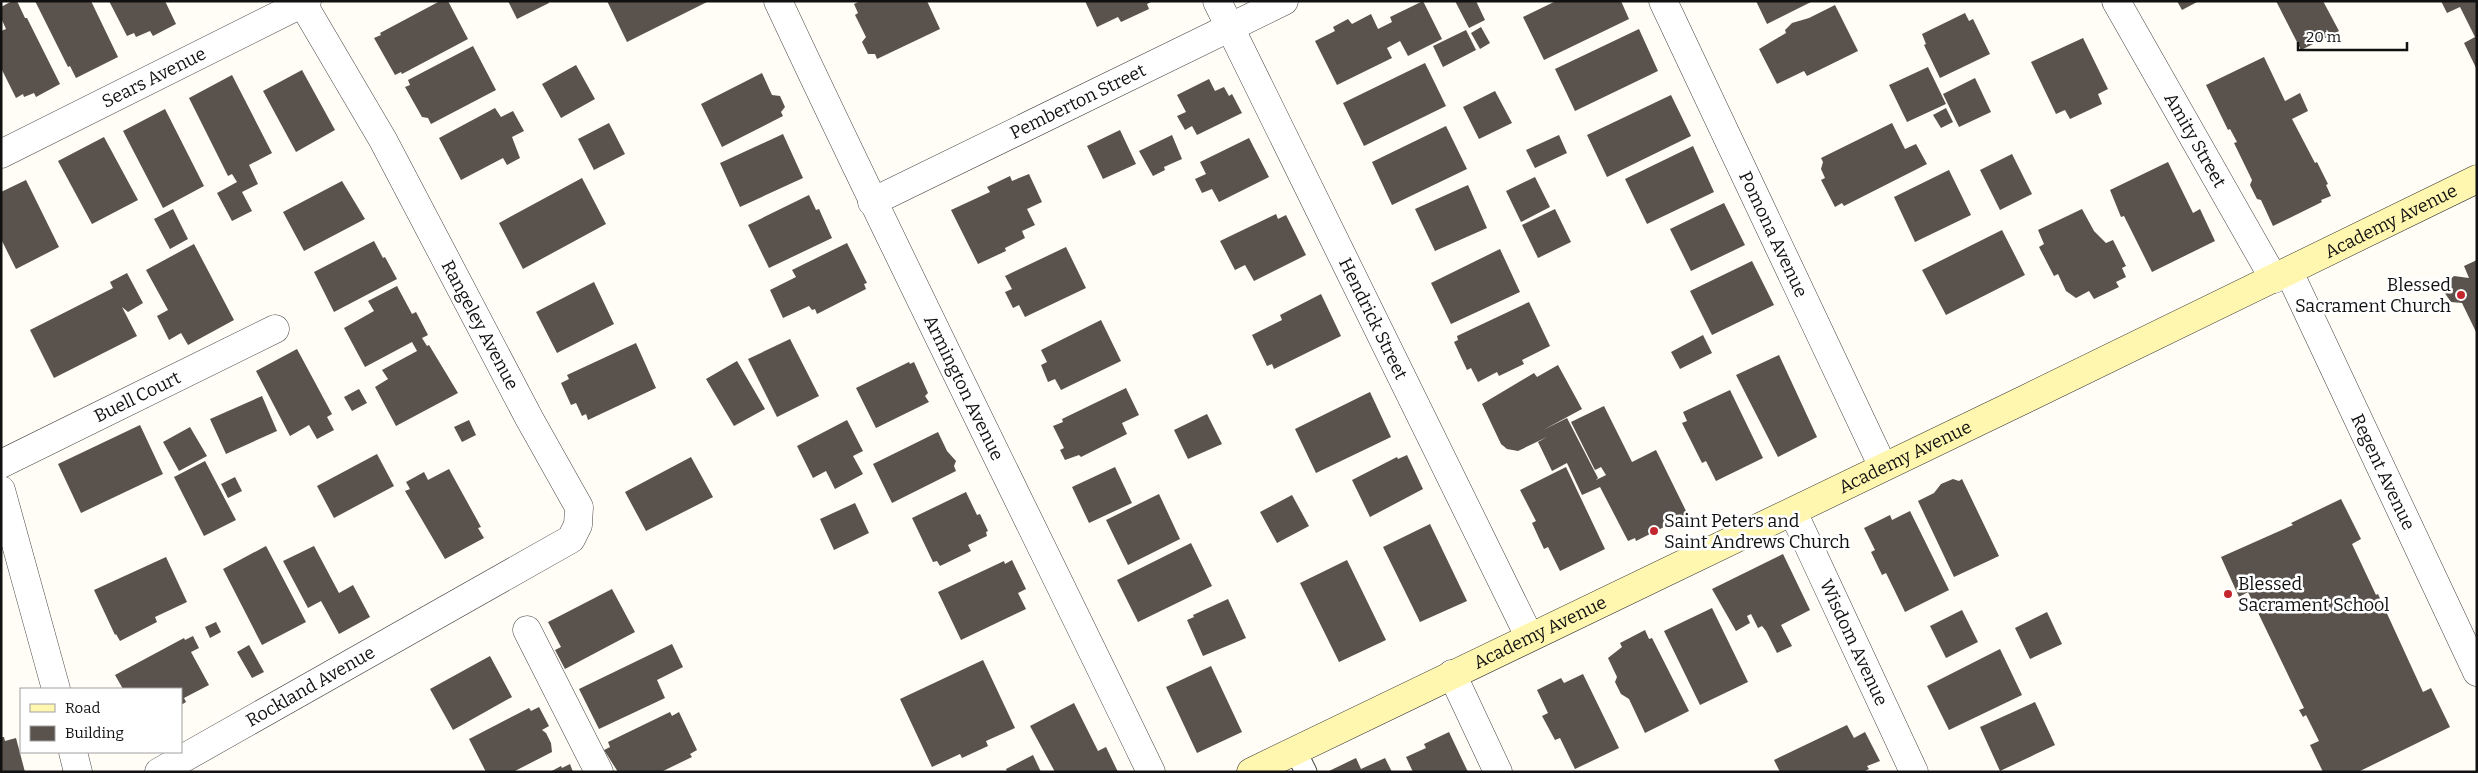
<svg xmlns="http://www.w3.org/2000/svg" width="2478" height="773" font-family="Bitter,serif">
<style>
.building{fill:#5a524d}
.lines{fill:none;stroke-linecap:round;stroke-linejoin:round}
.lane-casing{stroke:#444;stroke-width:23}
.street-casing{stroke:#444;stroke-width:29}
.secondary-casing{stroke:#333;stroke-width:29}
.lane{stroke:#fff;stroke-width:21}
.street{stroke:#fff;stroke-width:28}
.secondary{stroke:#fff6b0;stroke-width:28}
.poi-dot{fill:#c4262e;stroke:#fff;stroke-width:2}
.labels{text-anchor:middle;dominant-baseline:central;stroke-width:5;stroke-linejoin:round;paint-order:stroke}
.street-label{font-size:18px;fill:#111;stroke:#fff}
.poi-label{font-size:18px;fill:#111;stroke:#fff;text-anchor:start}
</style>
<rect width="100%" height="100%" fill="#fffdf5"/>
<path class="building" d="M12,1H17L25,18H27L60,84L36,97L34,93L24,97L23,94L16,98L1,68V31L6,29L1,18V7Z
M35,1H91L118,57L76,78L70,66L68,67Z
M109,1H165L176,24L153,36L150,31L136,37L134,33L127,36Z
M440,1H448L468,39L402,74L401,72L395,75L374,38L381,35L380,33Z
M508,1H549V3L517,19Z
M607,1H709L627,42Z
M860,1H927L940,29L877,59L875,54H868L862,42L866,37L855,15L858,13L854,4Z
M1085,1H1153L1147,4L1149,9L1121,22L1118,17L1097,27Z
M1423,1L1442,39L1408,56L1400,41L1387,48L1392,58L1337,85L1315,41L1335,31L1333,27L1348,19L1352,24L1371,14L1378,29L1392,22L1390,17Z
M1455,1H1476L1485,20L1469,28Z
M1556,1H1621L1629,19L1544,60L1523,17Z
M1756,1H1813L1767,24Z
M2177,1H2199L2182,10Z
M2276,1H2323L2339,31L2301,50Z
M2441,1H2477V70L2464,43L2475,37L2460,7L2447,13Z
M1835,5L1858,51L1807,76L1804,71L1777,84L1759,49L1786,33L1785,30L1792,23L1809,18Z
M1965,13L1969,21L1973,19L1990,54L1940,78L1924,45L1926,44L1922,34Z
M1481,27L1490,43L1480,49L1471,33Z
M1639,29L1658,71L1575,111L1555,69Z
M1466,30L1476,50L1443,67L1433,46Z
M2083,38L2108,89L2098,94L2102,104L2070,119L2065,110L2056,114L2031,62Z
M473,46L496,90L431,124L428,118L422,117L405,87L410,85L408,80Z
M2264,57L2285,101L2300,93L2308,111L2292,119L2315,163L2317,162L2328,184L2326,185L2331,196L2321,200L2322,202L2273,226L2261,200L2257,199L2250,185L2252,180L2234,143L2237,142L2230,129L2228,130L2206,85Z
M1425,63L1446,106L1364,146L1343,103Z
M576,65L595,99L561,118L542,84Z
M1928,67L1946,104L1907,122L1889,85Z
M302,70L335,130L296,152L263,91Z
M762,73L772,95L780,96L785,107L781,112L783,116L722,147L701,104Z
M232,75L272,153L249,165L258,184L242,192L252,211L232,221L217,193L237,182L232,174L228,176L189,98Z
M1975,78L1991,112L1959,127L1943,94Z
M1209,79L1215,91L1224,87L1229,96L1232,94L1242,113L1197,135L1192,126L1185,130L1177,116L1186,112L1177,95Z
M1495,91L1512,123L1479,139L1463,107Z
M1671,95L1691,136L1607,177L1587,135Z
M495,108L501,117L513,111L524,131L512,137L520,158L507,165L503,158L461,180L439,138Z
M1946,108L1953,122L1941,128L1933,115Z
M165,109L204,186L163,208L123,131Z
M609,123L625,154L594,170L578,139Z
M1892,123L1905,149L1916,144L1927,164L1844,206L1842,203L1835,207L1821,180L1825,178L1821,169L1823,162L1821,158Z
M1446,126L1467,169L1392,205L1372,162Z
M1120,130L1136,164L1103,179L1087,146Z
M783,134L803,178L740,207L720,163Z
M1172,135L1182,159L1164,167L1165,170L1153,176L1139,151Z
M1559,135L1567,153L1535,168L1526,150Z
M104,137L138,200L92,224L58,161Z
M1249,138L1269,177L1219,202L1212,189L1202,193L1195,179L1206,174L1200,162Z
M1693,146L1714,192L1647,224L1625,179Z
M2012,154L2032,194L2000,210L1980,170Z
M2168,162L2193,213L2200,209L2215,241L2152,272L2124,216L2121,217L2110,190Z
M1949,170L1971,215L1915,242L1894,197Z
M1029,174L1042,202L1027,209L1035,225L1022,231L1025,238L1005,248L1006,251L978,264L951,210L990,192L987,187L1010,176L1012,181Z
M1535,177L1550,207L1521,222L1506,191Z
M582,178L606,224L523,269L499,223Z
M26,180L59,247L16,269L1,239V192Z
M342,181L365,219L304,251L283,212Z
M1468,185L1487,228L1435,251L1415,209Z
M809,195L816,210L819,209L832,238L769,268L748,225Z
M1724,203L1745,245L1691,271L1670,229Z
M173,209L188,239L170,249L154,219Z
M1555,209L1571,242L1538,258L1522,225Z
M2082,209L2094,231L2106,243L2113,240L2126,266L2122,268L2126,277L2116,282L2119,287L2094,299L2089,291L2076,298L2066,291L2058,274L2054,276L2039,247L2044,244L2038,230Z
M1276,214L1278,219L1286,215L1306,255L1254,281L1245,265L1235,270L1220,241Z
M2002,230L2025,275L1946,315L1922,270Z
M374,241L383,258L385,257L397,279L334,312L314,272Z
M847,243L867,283L864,284L866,289L817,314L815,309L812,310L809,306L783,318L770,290L796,277L792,270Z
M194,244L234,320L188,345L181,333L169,340L157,316L168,310L146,270Z
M1066,247L1086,288L1025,317L1019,305L1013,308L1005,292L1012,289L1005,276Z
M1500,249L1520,292L1451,324L1431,283Z
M2477,260V334L2462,303L2451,302L2444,292L2445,284L2454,276L2469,278L2464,266Z
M1752,261L1774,305L1712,335L1690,291Z
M127,273L143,303L128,312L122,307L137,336L54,378L30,330L113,288L110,282Z
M594,282L614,324L557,353L536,312Z
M397,286L412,314L416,312L428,335L422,338L427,346L429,345L458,393L396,426L375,387L388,379L382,370L417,351L412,342L365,367L344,328L374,311L368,301Z
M1321,294L1341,336L1274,369L1272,364L1267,366L1252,335L1282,320L1280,315Z
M1529,302L1550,346L1522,360L1524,364L1499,376L1497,372L1478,382L1471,368L1467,370L1454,342L1458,340L1457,336Z
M1101,320L1121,361L1061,390L1055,379L1048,382L1041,365L1047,362L1041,350Z
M1703,335L1712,353L1680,369L1671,352Z
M790,339L819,396L777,417L748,359Z
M636,343L656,388L588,420L586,414L582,416L576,403L571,405L561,383L569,379L567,375Z
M297,349L332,414L327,417L334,430L317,439L309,425L290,436L256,371Z
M1779,355L1817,437L1778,457L1736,375Z
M737,361L765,409L734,426L706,379Z
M909,362L910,364L914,362L928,393L925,396L929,402L876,428L856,388Z
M1558,365L1582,409L1543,430L1567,418L1598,478L1596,480L1606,475L1601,467L1595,470L1571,422L1604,406L1632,462L1656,450L1688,515L1636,541L1635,538L1628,541L1600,487L1582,495L1567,463L1552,471L1538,442L1547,437L1518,451L1507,449L1501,444L1482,404L1534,373L1537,377Z
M1126,388L1139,415L1122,423L1127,434L1081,457L1079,455L1065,460L1060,450L1064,448L1053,426L1063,422L1062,419Z
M359,389L367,403L352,411L344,397Z
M1730,390L1763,458L1716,481L1706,461L1702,463L1682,423L1687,421L1683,412Z
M1370,392L1391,437L1316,473L1295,429Z
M262,396L277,431L226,454L210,419Z
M1207,414L1222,444L1188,459L1174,430Z
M469,420L476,435L462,442L454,427Z
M847,420L863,451L853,456L863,474L835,489L826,471L813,478L797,446Z
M140,425L163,474L81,513L58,464Z
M190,427L207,456L179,471L163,442Z
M938,432L947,451L956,461L954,466L956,471L892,503L873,464Z
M377,454L394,486L334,518L317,486Z
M1407,455L1423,489L1370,517L1352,480L1397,457L1398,459Z
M691,457L713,497L646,531L625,492Z
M205,461L236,520L204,536L174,477Z
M1115,467L1132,503L1089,523L1072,487Z
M1566,467L1605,549L1560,571L1548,547L1544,549L1532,523L1536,521L1520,490Z
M449,469L481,527L478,528L484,538L445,559L405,491L410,489L406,482L424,472L428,480Z
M235,477L242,491L228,498L221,484Z
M1953,479L1959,481L1962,479L1999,556L1954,577L1918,501L1934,493L1941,484Z
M966,492L977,515L980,514L988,531L986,532L987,536L968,545L971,551L940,566L937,561L933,562L912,518Z
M1159,494L1180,539L1128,565L1106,520Z
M1292,495L1309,526L1277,543L1260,512Z
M2341,499L2361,539L2352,544L2376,595L2378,594L2423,692L2431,688L2450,727L2358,772H2323L2310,745L2319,741L2306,715L2303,717L2299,710L2304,708L2248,592L2239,597L2221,557L2293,525L2291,523Z
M855,503L869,533L834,550L820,519Z
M1910,511L1949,590L1905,612L1886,573L1882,575L1871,552L1875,550L1864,528L1890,515L1892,520Z
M1430,524L1467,601L1420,622L1383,547Z
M1191,543L1212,586L1138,622L1117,580Z
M266,546L306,622L262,645L223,569Z
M314,546L339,593L353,585L370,617L339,634L321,601L308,608L283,561Z
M1783,554L1810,610L1781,625L1792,646L1777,653L1766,631L1762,626L1758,628L1751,614L1747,616L1750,623L1736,631L1712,589Z
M166,557L187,602L155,617L157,622L120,641L116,634L115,635L94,590Z
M1012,560L1026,589L1018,593L1026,609L961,640L938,592L1004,561L1005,564Z
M1347,560L1386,640L1339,662L1300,583Z
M612,589L635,632L565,669L555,650L561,647L548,622Z
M1228,599L1246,638L1203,656L1187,620L1194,617L1193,615Z
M1712,608L1748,682L1700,705L1664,631Z
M1962,610L1978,642L1946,658L1930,626Z
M2047,612L2062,644L2030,659L2015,628Z
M216,622L221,632L210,638L205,627Z
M1645,630L1649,639L1652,638L1689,711L1645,733L1629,699L1621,694L1615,682L1617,677L1608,658L1622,647L1620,643Z
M193,636L199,648L191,652L209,685L184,698L186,702L181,705V689H123L115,675L184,638L185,640Z
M672,644L683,667L657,680L665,698L599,729L579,689Z
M249,645L264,672L252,678L237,652Z
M2000,649L2022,695L1949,730L1927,686Z
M490,656L512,697L453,730L430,689Z
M983,660L1015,728L986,741L988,746L962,758L960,754L932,767L900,699Z
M1211,666L1242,732L1197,753L1166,687Z
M1583,674L1619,748L1575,769L1560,738L1555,740L1542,716L1548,713L1537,690L1561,678L1564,683Z
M2035,702L2055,745L2000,771L1980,727Z
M1074,703L1098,751L1106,747L1118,772H1055L1030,726Z
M539,707L549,726L542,730L546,733L551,743L552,752L513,772H486L469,739L529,708L531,711Z
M670,712L672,716L679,712L697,750L690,754L692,757L661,772H618L604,750L610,747L608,742Z
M1847,725L1854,738L1865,732L1880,761L1867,766L1869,769L1863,772H1780L1774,760Z
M1449,732L1468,772H1413L1406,757L1426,748L1424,744Z
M1,737H4L5,741L16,738L25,772H1Z
M1033,755L1041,772H1007L1006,769Z
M1356,758L1361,769L1385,758L1392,772H1327Z
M570,764L573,772H550L561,766L562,768Z"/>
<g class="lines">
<g class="lane-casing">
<path id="lane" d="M1295,750L1306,772"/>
</g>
<g class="street-casing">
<g id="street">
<path id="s1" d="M778,1C899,260 1027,515 1151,772"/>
<path id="s2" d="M1217,1L1529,636"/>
<path id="s3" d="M1663,1L1883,467"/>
<path id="s4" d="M2116,1L2274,279"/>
<path id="s5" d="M1,154L307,1"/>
<path id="s6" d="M872,202L1284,1"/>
<path id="s7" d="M2289,272L2477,672"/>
<path id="s8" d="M1,464L275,329"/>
<path d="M1,490L56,689"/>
<path id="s9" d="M1793,512L1914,772"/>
<path d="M527,630L599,772"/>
<path d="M1452,674L1498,772"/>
<path d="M73,752L78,772"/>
<path id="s10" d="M159,772L571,539L578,525L579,507L529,418L383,140L303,4"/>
</g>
</g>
<g class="secondary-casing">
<g id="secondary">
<path id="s11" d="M1251,772C1659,574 2070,380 2477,179"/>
</g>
</g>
<use href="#lane" class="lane"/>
<use href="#street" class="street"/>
<use href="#secondary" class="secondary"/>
</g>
<g class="poi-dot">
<circle cx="2461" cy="295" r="5"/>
<circle cx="1654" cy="531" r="5"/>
<circle cx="2228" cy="594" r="5"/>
</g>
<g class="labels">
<g class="street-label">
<text stroke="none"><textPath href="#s5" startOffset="171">Sears Avenue</textPath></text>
<text stroke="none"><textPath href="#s6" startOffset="229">Pemberton Street</textPath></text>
<text stroke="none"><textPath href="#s4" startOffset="160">Amity Street</textPath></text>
<text stroke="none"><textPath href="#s11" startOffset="1266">Academy Avenue</textPath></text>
<text stroke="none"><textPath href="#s3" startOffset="258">Pomona Avenue</textPath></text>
<text stroke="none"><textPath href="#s2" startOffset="354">Hendrick Street</textPath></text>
<text transform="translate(480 325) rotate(62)">Rangeley Avenue</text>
<text stroke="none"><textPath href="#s1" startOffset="429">Armington Avenue</textPath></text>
<text stroke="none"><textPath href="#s8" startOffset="152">Buell Court</textPath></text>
<text stroke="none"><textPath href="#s11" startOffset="726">Academy Avenue</textPath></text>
<text stroke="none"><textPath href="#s7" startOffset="221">Regent Avenue</textPath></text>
<text stroke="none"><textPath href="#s11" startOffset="321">Academy Avenue</textPath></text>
<text stroke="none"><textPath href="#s9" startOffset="144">Wisdom Avenue</textPath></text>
<text stroke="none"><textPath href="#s10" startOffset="174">Rockland Avenue</textPath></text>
</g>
<g class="poi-label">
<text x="2451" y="285" text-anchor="end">Blessed<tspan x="2451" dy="21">Sacrament Church</tspan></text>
<text x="1664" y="521">Saint Peters and<tspan x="1664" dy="21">Saint Andrews Church</tspan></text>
<text x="2238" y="584">Blessed<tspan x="2238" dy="21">Sacrament School</tspan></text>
</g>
</g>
<rect width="2478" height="773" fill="none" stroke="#111111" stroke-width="5"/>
<rect x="20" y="688" width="162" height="65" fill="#ffffff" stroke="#a0a0a0"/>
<rect x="30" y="704" width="25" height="8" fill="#fff6b0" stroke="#a0a0a0"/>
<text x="65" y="713" font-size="15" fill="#111111">Road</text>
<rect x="30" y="726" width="25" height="15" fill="#5a524d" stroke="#a0a0a0"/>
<text x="65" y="738" font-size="15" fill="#111111">Building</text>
<path d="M2298 42v8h109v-8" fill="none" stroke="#111111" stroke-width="2.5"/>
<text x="2306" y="42" font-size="15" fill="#111111" stroke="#ffffff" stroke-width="4" paint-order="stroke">20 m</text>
</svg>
